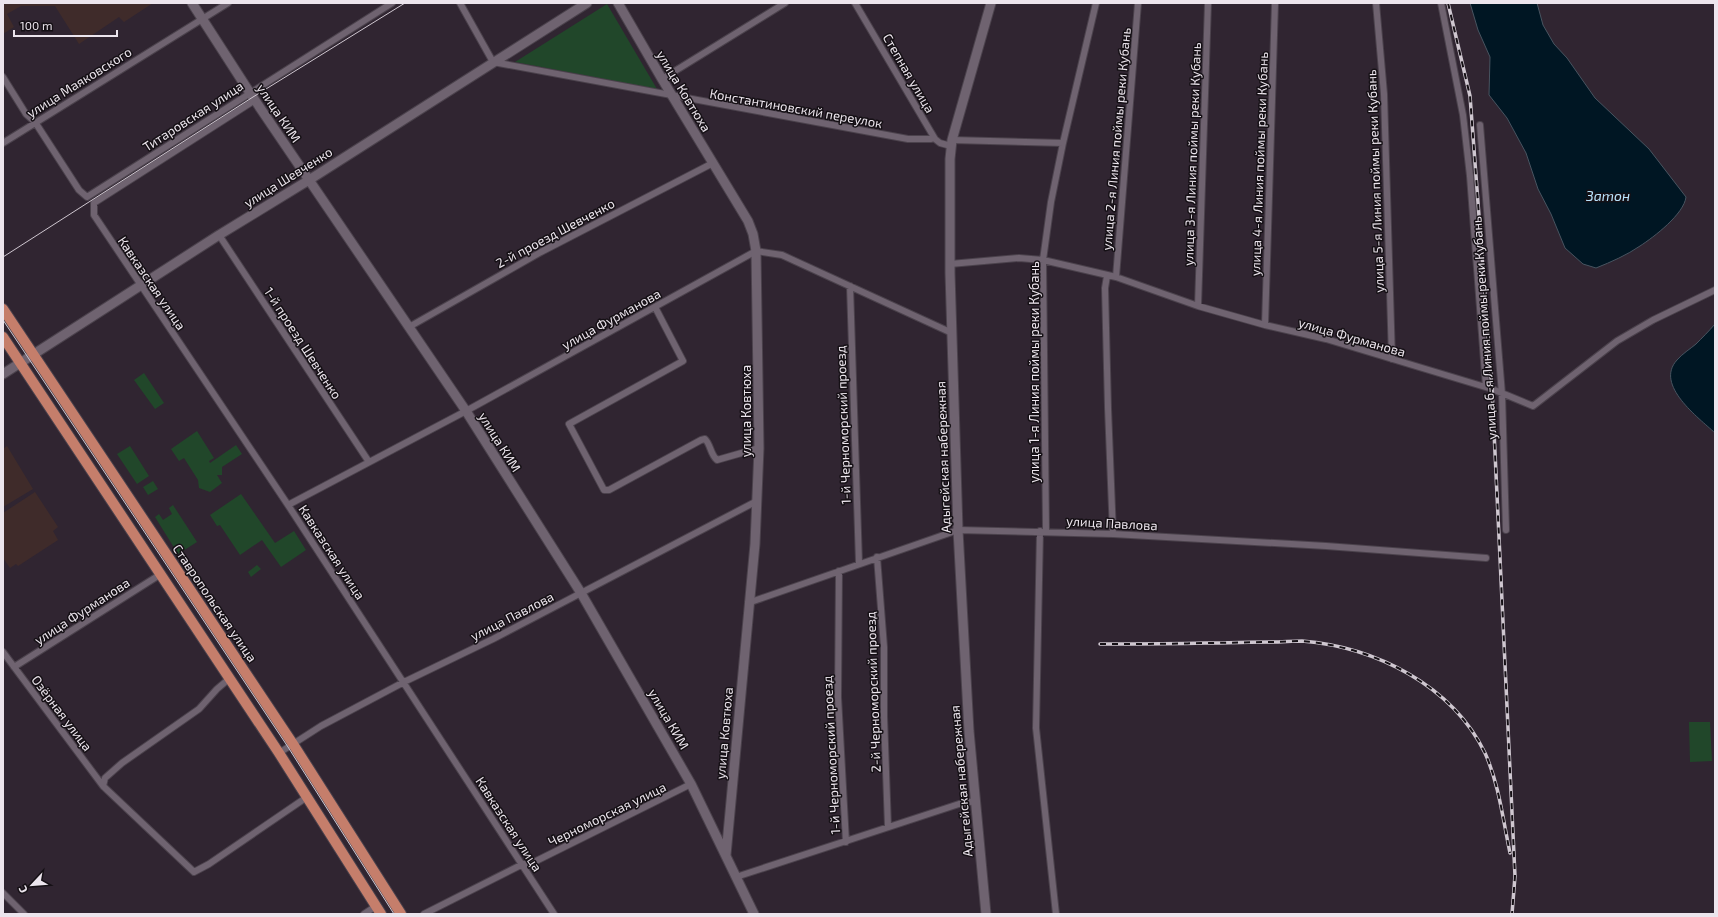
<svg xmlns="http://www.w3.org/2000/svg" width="1718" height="917" font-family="'Exo 2',sans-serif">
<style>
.education{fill:#3f2b2a}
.green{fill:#21472a}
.water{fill:#001623;stroke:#475460}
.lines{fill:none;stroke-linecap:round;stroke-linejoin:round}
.street-casing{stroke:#4b424c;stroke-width:8}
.secondary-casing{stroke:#4b424c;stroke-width:11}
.primary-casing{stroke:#4b424c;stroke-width:12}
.street{stroke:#6f6370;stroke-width:6}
.secondary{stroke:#6f6370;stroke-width:9}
.primary{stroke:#c57e6b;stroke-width:10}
.tram{stroke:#cfc7d0;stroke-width:1}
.rail-casing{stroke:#cfc7d0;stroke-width:3.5}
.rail{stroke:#151015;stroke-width:2;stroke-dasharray:6;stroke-linecap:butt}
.labels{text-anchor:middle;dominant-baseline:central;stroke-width:3;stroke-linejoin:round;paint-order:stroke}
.street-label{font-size:13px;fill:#ece5ed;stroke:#151015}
.water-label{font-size:14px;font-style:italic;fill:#b9e3fc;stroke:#151015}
</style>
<rect width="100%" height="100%" fill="#302531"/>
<path class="education" d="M3,3H153L124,22L119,17L79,44L55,6H21L7,14L14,27L3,34Z
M7,446L33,489L3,507V449Z
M35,492L58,527L53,531L58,540L18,566L16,564L10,568L3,558V513Z"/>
<path class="green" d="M607,4L657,89L515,62Z
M144,373L164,403L155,409L134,380Z
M197,431L214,458L209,461L210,463L236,445L242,454L222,467V475H217L222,483L210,492L199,488L198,480L184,458L179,461L171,449Z
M130,446L149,476L137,484L117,454Z
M153,481L158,489L148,495L143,487Z
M241,494L275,543L294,531L306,550L281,567L262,540L240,555L220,525L217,526L210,515Z
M173,505L197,542L178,554L155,517L159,514L163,520L172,514L169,508Z
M257,565L261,569L251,577L248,572Z
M1689,722H1710L1712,761L1690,762Z"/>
<path class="water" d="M1470,3H1537L1543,25L1554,44L1567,58L1595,98L1649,149L1686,197C1684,214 1654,237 1640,246C1627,255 1611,262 1596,268L1583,264L1565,248L1551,214L1538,189L1526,153L1507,118L1489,95L1490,57L1478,30Z
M1715,324V433C1699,418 1654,385 1677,360C1682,354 1690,349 1696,344C1702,338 1709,331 1715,324Z"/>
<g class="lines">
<g class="street-casing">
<path id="street" d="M460,3L493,62L908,139H931
M855,3L935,139L940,143L951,146
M1376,3L1384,94L1392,359
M1441,3L1463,115L1470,176L1486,387
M3,77L26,114L35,122L79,190L87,197L392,3
M662,79L785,3
M255,100L94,203V215L288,505L554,914
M1480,125L1502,394L1506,530
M952,140L1063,143
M3,143L228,3
M219,235L369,462
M950,264L1019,258L1043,260L1116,277L1198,306L1265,325L1326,339L1472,383L1492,389L1533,406L1617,341L1653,320L1715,290
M1107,276L1105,288L1108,408L1113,534
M1116,277L1138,3
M850,286L859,563
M1198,306L1208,3
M655,307L683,361L569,424L604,490H609L701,440L705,439C711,445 710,454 717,460L759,448
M1265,325L1275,3
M409,327L541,252L713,163
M288,505L466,411L756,251L782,255L952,333
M1040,531L1036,728L1056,914
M1046,531L1043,260L1051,202L1063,143L1096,3
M877,557L884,647V716L888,827
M839,571L838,697L846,842
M748,603L958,530L1113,534L1326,546L1486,558
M3,652L103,786
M14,667L161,574
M230,678L217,689L199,709L122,763L105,778L103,786L194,872L209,864L307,797
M279,753L321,726L404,682L493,639L757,501
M736,877L959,804L975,801
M3,893L24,914
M364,914L376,906
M424,914L523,864H530L691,784"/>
</g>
<g class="secondary-casing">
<path id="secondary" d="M192,3L250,93L466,411L581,593L691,784L754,914
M618,3L662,79L748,221L753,234L756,251L759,448L755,544L726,855
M3,374L219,235L309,180L587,3
M986,914L969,731L958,530L950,273V159L952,140L991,3"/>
</g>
<g class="primary-casing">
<path id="primary" d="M3,309L293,744L401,914
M3,337L279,753L381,914"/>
</g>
<use href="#street" class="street"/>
<use href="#secondary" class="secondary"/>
<use href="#primary" class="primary"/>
<path class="tram" d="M3,257L253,97L405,3
M3,320L288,747L394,914"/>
<g class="rail-casing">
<path id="rail" d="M1448,3L1470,96L1492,389L1515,876L1512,914
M1100,644C1135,644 1170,644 1205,643C1228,643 1250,642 1272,642C1282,642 1292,641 1302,641C1375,647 1452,685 1485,753C1499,784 1503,820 1510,853"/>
</g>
<use href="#rail" class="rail"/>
</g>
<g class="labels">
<g class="street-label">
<text transform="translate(909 73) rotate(60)">Степная улица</text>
<text transform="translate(79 82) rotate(-32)">улица Маяковского</text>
<text transform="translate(684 91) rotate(59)">улица Ковтюха</text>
<text transform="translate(796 108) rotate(10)">Константиновский переулок</text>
<text transform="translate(279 113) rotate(56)">улица КИМ</text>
<text transform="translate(193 116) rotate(-33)">Титаровская улица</text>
<text transform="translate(1116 139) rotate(-85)">улица 2-я Линия поймы реки Кубань</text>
<text transform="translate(1192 154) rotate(-88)">улица 3-я Линия поймы реки Кубань</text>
<text transform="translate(1259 164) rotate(-88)">улица 4-я Линия поймы реки Кубань</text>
<text transform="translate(288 177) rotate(-32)">улица Шевченко</text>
<text transform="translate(1375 181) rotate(-92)">улица 5-я Линия поймы реки Кубань</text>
<text transform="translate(555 233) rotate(-28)">2-й проезд Шевченко</text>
<text transform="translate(152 283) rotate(56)">Кавказская улица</text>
<text transform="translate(611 319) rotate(-29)">улица Фурманова</text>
<text transform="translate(1484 328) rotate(-94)">улица 6-я Линия поймы реки Кубань</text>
<text transform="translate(1352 337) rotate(16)">улица Фурманова</text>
<text transform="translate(303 343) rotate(57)">1-й проезд Шевченко</text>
<text transform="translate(1034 372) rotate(-90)">улица 1-я Линия поймы реки Кубань</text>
<text transform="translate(746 411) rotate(-90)">улица Ковтюха</text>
<text transform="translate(843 425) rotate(-92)">1-й Черноморский проезд</text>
<text transform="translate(500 442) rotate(58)">улица КИМ</text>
<text transform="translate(943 457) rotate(-92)">Адыгейская набережная</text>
<text transform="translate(1112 523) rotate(3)">улица Павлова</text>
<text transform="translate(332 552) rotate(57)">Кавказская улица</text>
<text transform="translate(215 603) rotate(56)">Ставропольская улица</text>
<text transform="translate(82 611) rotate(-33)">улица Фурманова</text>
<text transform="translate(512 616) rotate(-27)">улица Павлова</text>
<text transform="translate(873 692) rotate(-92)">2-й Черноморский проезд</text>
<text transform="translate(62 713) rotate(53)">Озёрная улица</text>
<text transform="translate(669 719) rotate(60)">улица КИМ</text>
<text transform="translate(724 733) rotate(-85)">улица Ковтюха</text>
<text transform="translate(831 755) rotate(-93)">1-й Черноморский проезд</text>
<text transform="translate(961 781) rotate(-95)">Адыгейская набережная</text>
<text transform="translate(607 814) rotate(-26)">Черноморская улица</text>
<text transform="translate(509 824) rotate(57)">Кавказская улица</text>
</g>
<g class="water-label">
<text x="1608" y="195">Затон</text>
</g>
</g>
<rect width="1718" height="917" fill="none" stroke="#ece5ed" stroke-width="8"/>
<g transform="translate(32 885) rotate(244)" stroke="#151015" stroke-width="3" paint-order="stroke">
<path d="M0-3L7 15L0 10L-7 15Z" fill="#ece5ed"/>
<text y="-6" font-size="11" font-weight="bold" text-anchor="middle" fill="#ece5ed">С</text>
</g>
<path d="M14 30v6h103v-6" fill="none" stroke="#ece5ed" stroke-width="2"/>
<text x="20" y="30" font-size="12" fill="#ece5ed" stroke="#151015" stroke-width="3" paint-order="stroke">100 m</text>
</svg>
